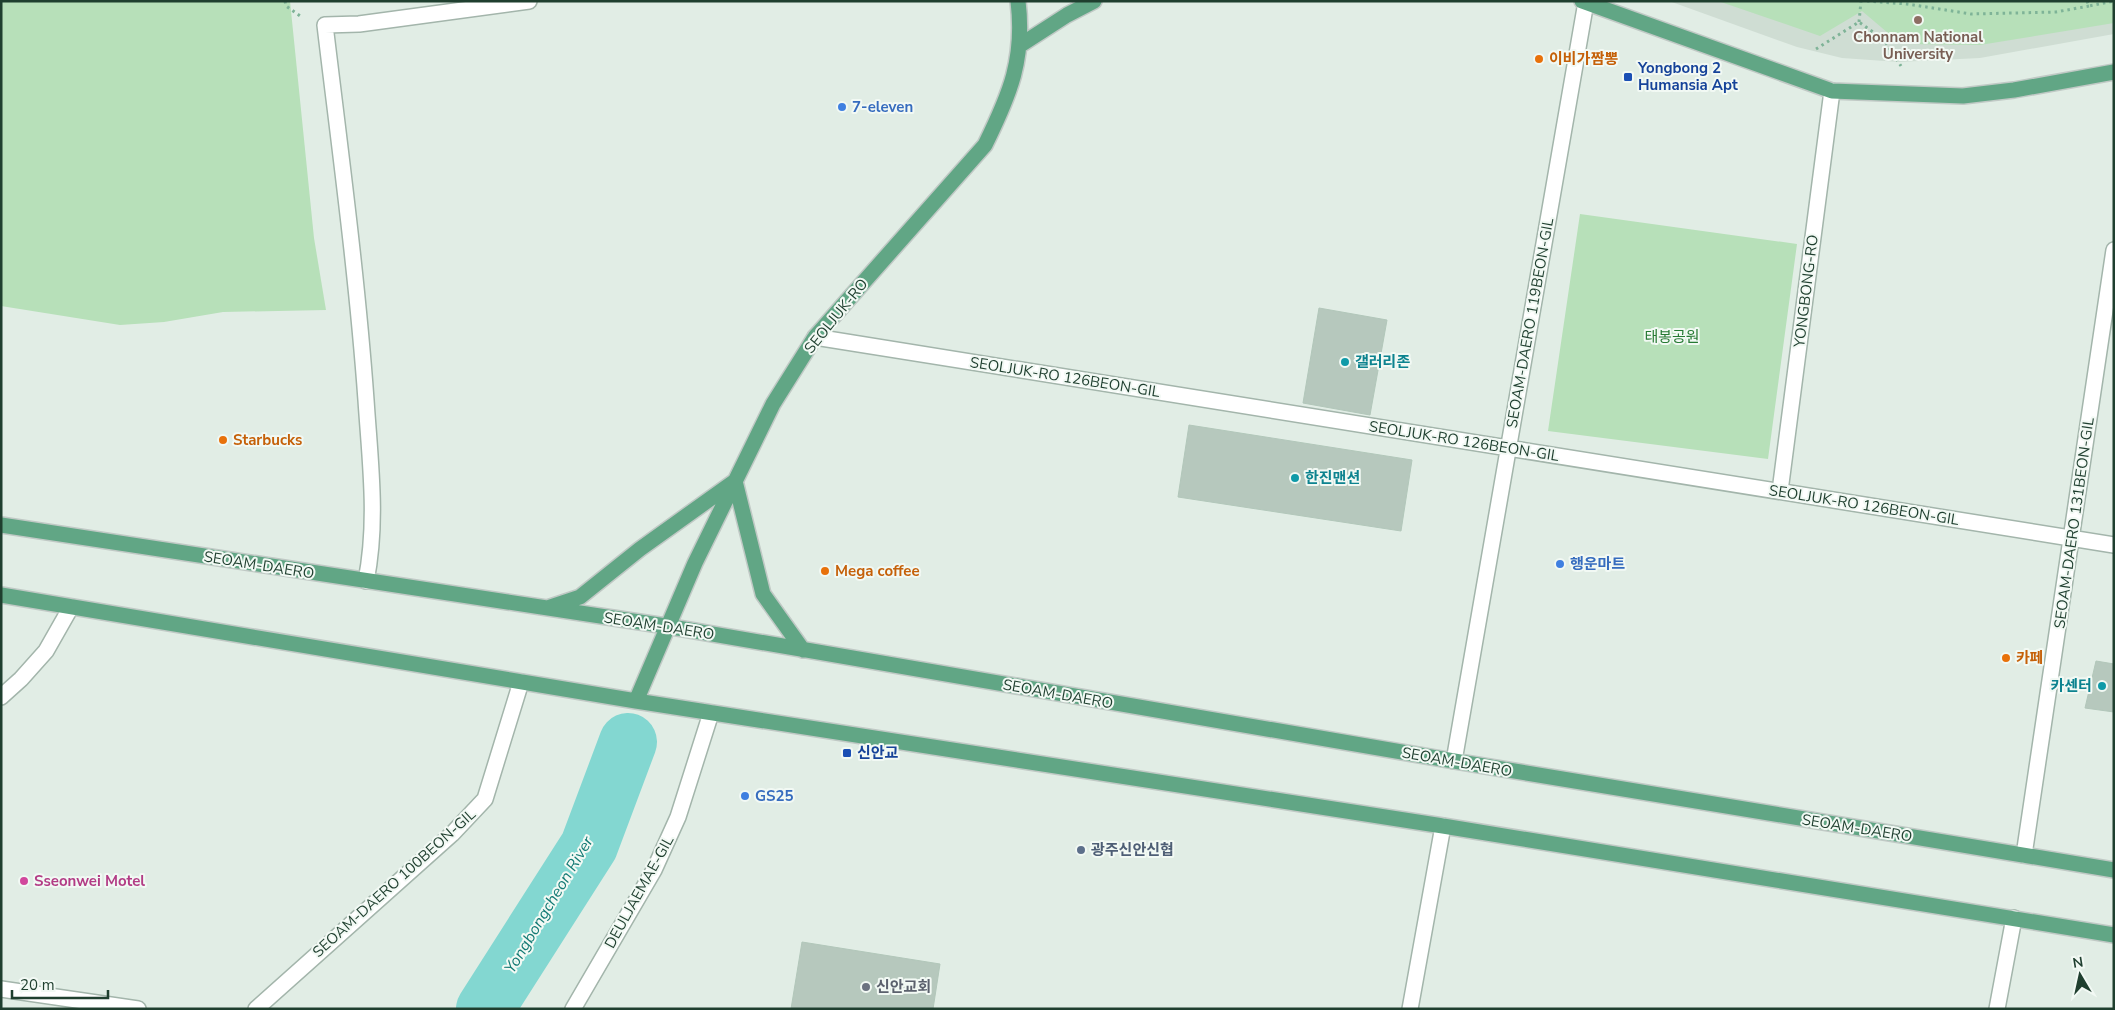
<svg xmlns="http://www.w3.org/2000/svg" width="2115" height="1010" font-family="'Nunito Sans','Noto Sans KR',sans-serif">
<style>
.built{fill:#cfddd3}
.green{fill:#b7e0b9}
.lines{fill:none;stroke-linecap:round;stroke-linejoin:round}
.river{stroke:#83d7d1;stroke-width:58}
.building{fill:#b6c8bd;stroke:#b2c7ba}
.minor-casing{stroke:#a3b5ab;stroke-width:18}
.major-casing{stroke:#c0c9c5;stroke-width:18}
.path{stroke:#7eb397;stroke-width:3;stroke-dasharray:2.5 4;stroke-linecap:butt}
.minor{stroke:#fff;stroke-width:15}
.major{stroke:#61a685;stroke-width:15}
.education-dot{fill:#8d6e63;stroke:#f2f9f4;stroke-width:2}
.food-dot{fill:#e8710a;stroke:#f2f9f4;stroke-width:2}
.transit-dot{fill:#1a4fb4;stroke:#f2f9f4;stroke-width:2}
.shop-dot{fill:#3f7fe0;stroke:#f2f9f4;stroke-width:2}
.culture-dot{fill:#0f9aa8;stroke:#f2f9f4;stroke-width:2}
.service-dot{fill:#5c6f8a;stroke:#f2f9f4;stroke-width:2}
.hotel-dot{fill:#d1479c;stroke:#f2f9f4;stroke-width:2}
.worship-dot{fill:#6b7280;stroke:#f2f9f4;stroke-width:2}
.labels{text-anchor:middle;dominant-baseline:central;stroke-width:4;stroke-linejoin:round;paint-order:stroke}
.education-label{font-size:15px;font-weight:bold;fill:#785e54;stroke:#f2f9f4}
.food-label{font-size:15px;font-weight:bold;fill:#c56008;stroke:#f2f9f4;text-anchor:start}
.transit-label{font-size:15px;font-weight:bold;fill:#164399;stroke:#f2f9f4;text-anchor:start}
.shop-label{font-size:15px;font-weight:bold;fill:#366cbe;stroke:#f2f9f4;text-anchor:start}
.street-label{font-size:15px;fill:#1f3f2f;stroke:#f2f9f4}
.park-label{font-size:15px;fill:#267a33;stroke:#f2f9f4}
.culture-label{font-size:15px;font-weight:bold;fill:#0d838f;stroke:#f2f9f4;text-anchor:start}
.service-label{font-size:15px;font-weight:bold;fill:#4e5e75;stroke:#f2f9f4;text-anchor:start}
.hotel-label{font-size:15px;font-weight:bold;fill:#b23c85;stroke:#f2f9f4;text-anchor:start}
.worship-label{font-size:15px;font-weight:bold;fill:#5b616d;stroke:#f2f9f4;text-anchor:start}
.water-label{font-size:16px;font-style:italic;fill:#147b75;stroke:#f2f9f4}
</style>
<rect width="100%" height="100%" fill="#e1ede5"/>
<path class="built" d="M1669,1H2114V34L1980,58L1899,62L1842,58L1797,47Z"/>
<path class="green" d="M1,1H290L314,238L326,310L223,312L164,322L120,325L1,306Z
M1718,1H2114V23L1980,45L1901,44L1862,11L1820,36Z
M1580,214L1797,244L1768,459L1548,431Z"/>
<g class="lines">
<path class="river" d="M485,1009L589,846L628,742"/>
</g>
<path class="building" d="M1319,308L1387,320L1370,415L1303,403Z
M1189,425L1412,460L1401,531L1178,497Z
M2096,661L2114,664V712L2085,708Z
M802,942L940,964L933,1009H791Z"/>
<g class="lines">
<g class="minor-casing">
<path id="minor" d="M815,337L2114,545
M1780,491L1832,91
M366,581C378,521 370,461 366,400C357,275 340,150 325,25L359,24L529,1
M1,697L21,679L46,651L71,607
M1454,761L1586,2
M2024,855L2114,250
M1,989L138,1009
M256,1009L452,834L485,799L521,682
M573,1009L654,870L678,817L711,713
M1410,1009L1443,826
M1997,1009L2014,918"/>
</g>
<g class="major-casing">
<path id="major" d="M1582,1L1832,91L1963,96L2014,90L2114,72
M1019,46L1067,15L1094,1
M1,525L666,626L1454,761L2114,870
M1,595L636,701L1443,826L2114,935
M550,607L580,597L640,549L735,481L763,594L803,650
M636,701L695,563L773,404L815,337L985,145C1010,94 1025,59 1018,1"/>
</g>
<path class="path" d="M285,1L286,6L303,18
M1867,1L1907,4L1971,14L2056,12L2089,6
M2087,1L2089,6L2114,1
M1859,22L1861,1
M1816,49L1859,22L1884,40L1901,66"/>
<use href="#minor" class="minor"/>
<use href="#major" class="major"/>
</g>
<circle class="education-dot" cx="1918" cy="20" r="5"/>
<g class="food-dot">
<circle cx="1539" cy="59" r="5"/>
<circle cx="223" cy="440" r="5"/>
<circle cx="825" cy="571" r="5"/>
<circle cx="2006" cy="658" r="5"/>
</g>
<g class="transit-dot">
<rect x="1623" y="72" width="10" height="10" rx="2.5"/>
<rect x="842" y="748" width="10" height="10" rx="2.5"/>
</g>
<g class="shop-dot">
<circle cx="842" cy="107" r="5"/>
<circle cx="1560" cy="564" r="5"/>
<circle cx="745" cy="796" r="5"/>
</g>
<g class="culture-dot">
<circle cx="1345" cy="362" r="5"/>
<circle cx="1295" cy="478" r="5"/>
<circle cx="2102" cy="686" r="5"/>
</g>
<circle class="service-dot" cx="1081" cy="850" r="5"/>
<circle class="hotel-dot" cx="24" cy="881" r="5"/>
<circle class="worship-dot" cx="866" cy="987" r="5"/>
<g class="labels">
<g class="education-label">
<text x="1918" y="37">Chonnam National<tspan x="1918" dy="17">University</tspan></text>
</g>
<g class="food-label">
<text x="1549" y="59">이비가짬뽕</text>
<text x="233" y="440">Starbucks</text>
<text x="835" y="571">Mega coffee</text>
<text x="2016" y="658">카페</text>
</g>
<g class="transit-label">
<text x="1638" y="68">Yongbong 2<tspan x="1638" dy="17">Humansia Apt</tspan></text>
<text x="857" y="753">신안교</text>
</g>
<g class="shop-label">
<text x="852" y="107">7-eleven</text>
<text x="1570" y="564">행운마트</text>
<text x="755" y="796">GS25</text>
</g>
<g class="street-label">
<text transform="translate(1806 291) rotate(-83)">YONGBONG-RO</text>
<text transform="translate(836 316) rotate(-51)">SEOLJUK-RO</text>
<text transform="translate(1530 323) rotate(-80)">SEOAM-DAERO 119BEON-GIL</text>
<text transform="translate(1065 377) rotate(9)">SEOLJUK-RO 126BEON-GIL</text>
<text transform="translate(1464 441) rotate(9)">SEOLJUK-RO 126BEON-GIL</text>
<text transform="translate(1864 505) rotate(9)">SEOLJUK-RO 126BEON-GIL</text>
<text transform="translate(2074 523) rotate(-82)">SEOAM-DAERO 131BEON-GIL</text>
<text transform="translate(259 565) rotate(9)">SEOAM-DAERO</text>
<text transform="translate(659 626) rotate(9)">SEOAM-DAERO</text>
<text transform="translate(1058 694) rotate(10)">SEOAM-DAERO</text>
<text transform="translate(1457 762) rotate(10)">SEOAM-DAERO</text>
<text transform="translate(1857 828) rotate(9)">SEOAM-DAERO</text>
<text transform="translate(394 883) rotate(-42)">SEOAM-DAERO 100BEON-GIL</text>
<text transform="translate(639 892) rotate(-61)">DEULJAEMAE-GIL</text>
</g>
<g class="park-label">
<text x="1672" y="337">태봉공원</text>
</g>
<g class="culture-label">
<text x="1355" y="362">갤러리존</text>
<text x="1305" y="478">한진맨션</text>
<text x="2092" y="686" text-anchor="end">카센터</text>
</g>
<g class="service-label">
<text x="1091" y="850">광주신안신협</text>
</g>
<g class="hotel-label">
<text x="34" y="881">Sseonwei Motel</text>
</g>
<g class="worship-label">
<text x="876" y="987">신안교회</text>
</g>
<g class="water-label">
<text transform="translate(549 905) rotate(-59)">Yongbongcheon River</text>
</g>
</g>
<rect width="2115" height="1010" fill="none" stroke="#1f3f2f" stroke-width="5"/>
<g transform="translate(2080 975) rotate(351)" stroke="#f2f9f4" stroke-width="4" paint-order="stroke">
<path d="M0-4L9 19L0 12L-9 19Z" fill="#1f3f2f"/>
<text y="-8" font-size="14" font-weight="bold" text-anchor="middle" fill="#1f3f2f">N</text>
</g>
<path d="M12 990v8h96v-8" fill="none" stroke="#1f3f2f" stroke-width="2.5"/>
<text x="20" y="990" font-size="15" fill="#1f3f2f" stroke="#f2f9f4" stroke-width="4" paint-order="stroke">20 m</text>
</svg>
